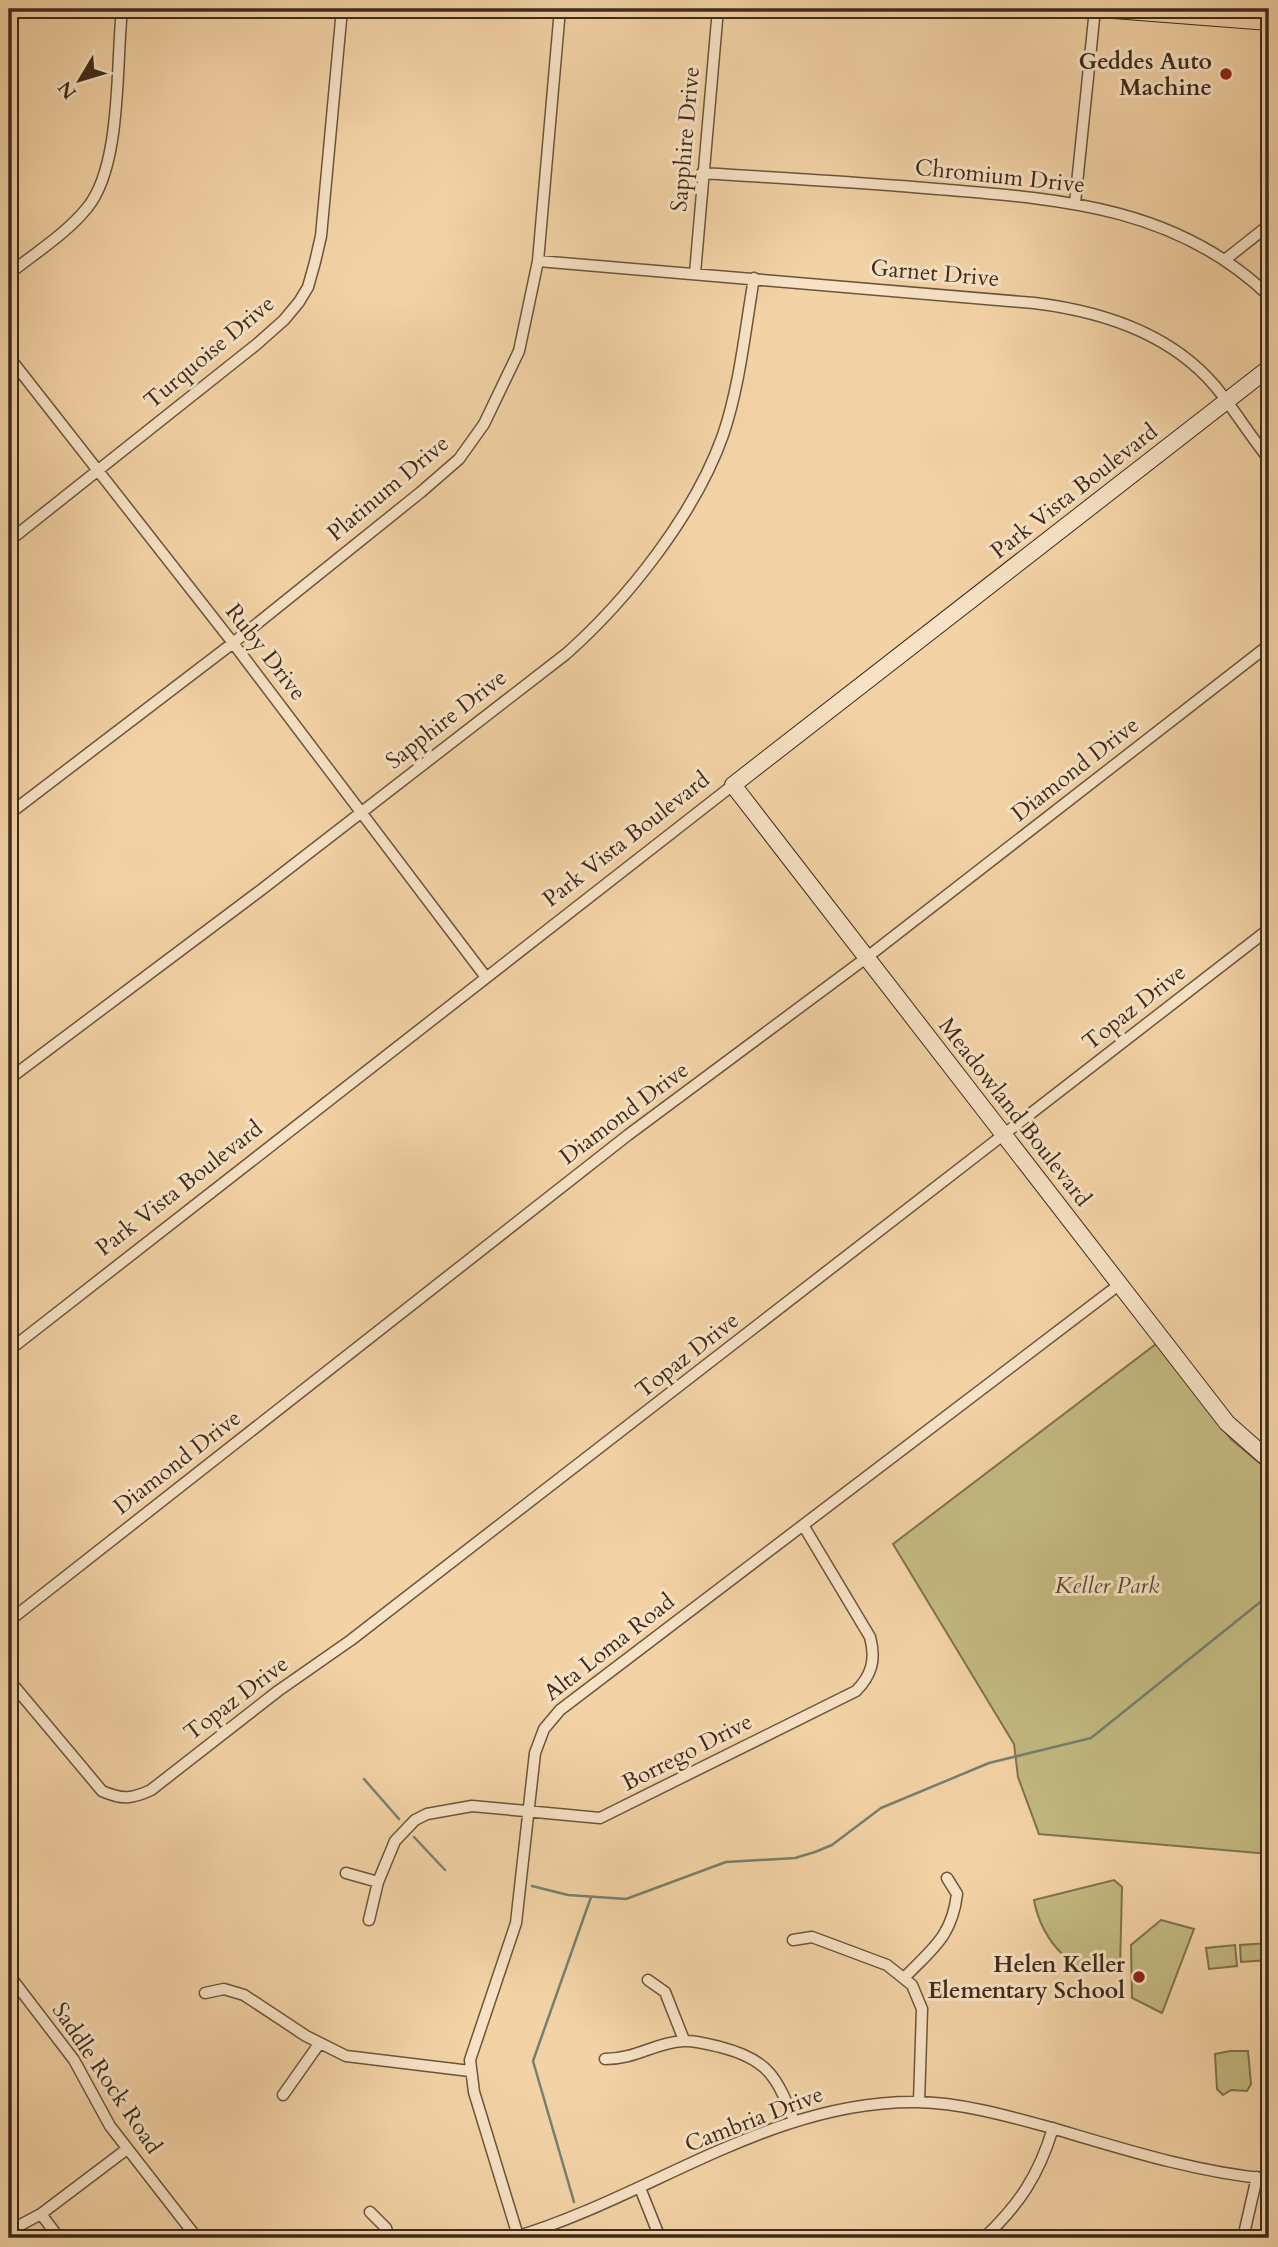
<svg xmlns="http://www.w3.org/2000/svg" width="1278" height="2247" font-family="Cardo,serif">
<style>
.green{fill:#c3ba81;stroke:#80724e;stroke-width:2}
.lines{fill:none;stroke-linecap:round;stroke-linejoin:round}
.stream{stroke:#76806f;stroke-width:2.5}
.street-casing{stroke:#6b553d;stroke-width:13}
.secondary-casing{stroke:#3e2b1a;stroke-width:18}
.primary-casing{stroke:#3e2b1a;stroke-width:20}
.street{stroke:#f7e2c5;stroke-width:10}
.secondary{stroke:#f7e2c5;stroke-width:16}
.primary{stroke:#f3d3a6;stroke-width:18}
.poi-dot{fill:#8f2418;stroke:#f7e2c5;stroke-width:2.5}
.labels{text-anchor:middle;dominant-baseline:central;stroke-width:6;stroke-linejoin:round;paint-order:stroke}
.poi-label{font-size:23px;font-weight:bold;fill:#3e2b1a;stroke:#f7e2c5;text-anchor:end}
.street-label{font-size:23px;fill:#3e2b1a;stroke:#f7e2c5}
.park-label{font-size:23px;font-style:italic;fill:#59482f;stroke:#f7e2c5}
</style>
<rect width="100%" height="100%" fill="#f3d3a6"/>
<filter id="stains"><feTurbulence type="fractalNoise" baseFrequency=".00286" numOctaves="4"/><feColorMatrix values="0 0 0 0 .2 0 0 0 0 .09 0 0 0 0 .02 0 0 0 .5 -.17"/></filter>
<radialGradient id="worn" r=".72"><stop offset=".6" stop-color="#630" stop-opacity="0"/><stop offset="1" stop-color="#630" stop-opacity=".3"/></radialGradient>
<path class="green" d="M1156,1344L1231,1439L1269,1471V1854L1039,1834L1018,1777L1014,1744L893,1544Z
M1114,1880L1122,1887L1120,1970C1075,1982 1041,1940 1034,1900Z
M1161,1920L1194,1929L1162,2013L1132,1998L1131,1945Z
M1269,1943V1960L1241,1962L1240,1945Z
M1235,1945L1237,1966L1209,1969L1206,1948Z
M1230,2051H1248L1251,2084L1247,2091L1231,2090L1223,2095L1217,2089L1215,2054Z"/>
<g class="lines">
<path class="stream" d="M364,1779L399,1819
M414,1837L445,1870
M532,1886L568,1895L626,1899L726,1862L795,1858L815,1852L832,1845L881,1808L989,1763L1091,1738L1269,1595
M574,2202L533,2061L591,1897"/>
<g class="street-casing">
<path id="street" d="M702,173C781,178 859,182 937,189C1059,199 1176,206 1269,296
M1075,203L1095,9
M1226,259L1269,225
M538,261L1034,303C1100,311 1170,333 1215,386C1234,409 1250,436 1269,459
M695,273L718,9
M9,274C35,253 66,234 87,208C122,166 116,64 122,9
M9,357L233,643L485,976
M9,541L257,344L284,320L299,302L308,287L315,262L321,236L342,9
M9,814L233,643L421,492L459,459L484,424L519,351L538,261L560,9
M9,1079L261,890L566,654C628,599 695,514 723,435C740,385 745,330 754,278
M12,1348L733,785
M9,1621L628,1135L866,958L1269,645
M9,1680L102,1791C122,1800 132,1799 151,1790L278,1691L351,1640L1269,929
M346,1873L378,1882
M369,1920L378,1882L395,1841L415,1820L427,1814L472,1806L600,1818L856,1691C872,1675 876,1659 870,1637L803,1525
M793,1940L812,1937L887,1965L912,1985L922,2009L919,2102
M9,1975L74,2060L110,2126L197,2238
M905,1977C933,1948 952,1936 957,1894L947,1878
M648,1980L665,1992L684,2040
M205,1993L224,1989L244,1995L306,2036L346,2056L470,2071
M605,2059C636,2059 654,2043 683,2041C694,2040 708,2044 720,2047C768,2059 777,2077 794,2121
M283,2095L319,2044
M640,2188L660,2238
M370,2212L386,2228L389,2238
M41,2214L59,2238
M9,2231L41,2214L127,2149
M518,2236L474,2092L470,2060L516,1923L535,1753L544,1729L560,1710L1120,1284
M512,2238C649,2198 770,2100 917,2102C963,2103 1008,2116 1052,2128C1123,2149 1195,2172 1269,2179
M984,2238C1019,2205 1039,2175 1053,2128
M1243,2238L1257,2177"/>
</g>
<g class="secondary-casing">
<path id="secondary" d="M1269,368L733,785L1227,1423L1269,1460"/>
</g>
<g class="primary-casing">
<path id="primary" d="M1114,9L1269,21"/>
</g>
<use href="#street" class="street"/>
<use href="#secondary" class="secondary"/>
<use href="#primary" class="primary"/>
</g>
<g class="poi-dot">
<circle cx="1226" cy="74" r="7"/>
<circle cx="1139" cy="1977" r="7"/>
</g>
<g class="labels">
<g class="poi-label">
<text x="1212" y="61">Geddes Auto<tspan x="1212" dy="26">Machine</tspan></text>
<text x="1125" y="1964">Helen Keller<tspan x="1125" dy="26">Elementary School</tspan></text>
</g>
<g class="street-label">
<text transform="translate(685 139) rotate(-85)">Sapphire Drive</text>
<text transform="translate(1000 176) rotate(6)">Chromium Drive</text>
<text transform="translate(935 273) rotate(5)">Garnet Drive</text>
<text transform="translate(209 352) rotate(-40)">Turquoise Drive</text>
<text transform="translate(388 488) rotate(-40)">Platinum Drive</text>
<text transform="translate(1074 491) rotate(-38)">Park Vista Boulevard</text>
<text transform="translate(266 652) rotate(52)">Ruby Drive</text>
<text transform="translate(446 719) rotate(-38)">Sapphire Drive</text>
<text transform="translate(1075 769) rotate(-38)">Diamond Drive</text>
<text transform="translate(626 839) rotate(-38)">Park Vista Boulevard</text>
<text transform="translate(1134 1007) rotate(-38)">Topaz Drive</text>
<text transform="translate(1015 1112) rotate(52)">Meadowland Boulevard</text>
<text transform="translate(624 1113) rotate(-37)">Diamond Drive</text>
<text transform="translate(179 1188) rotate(-38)">Park Vista Boulevard</text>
<text transform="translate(687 1355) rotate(-38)">Topaz Drive</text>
<text transform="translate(177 1462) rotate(-38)">Diamond Drive</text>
<text transform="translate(609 1647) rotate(-38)">Alta Loma Road</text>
<text transform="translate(236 1698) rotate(-37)">Topaz Drive</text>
<text transform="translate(687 1752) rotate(-27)">Borrego Drive</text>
<text transform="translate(107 2078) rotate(56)">Saddle Rock Road</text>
<text transform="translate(754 2119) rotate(-21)">Cambria Drive</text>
</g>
<g class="park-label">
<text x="1107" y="1585">Keller Park</text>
</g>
</g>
<rect width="1278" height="2247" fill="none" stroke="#f3d3a6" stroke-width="35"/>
<rect x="10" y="10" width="1257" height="2226" fill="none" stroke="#3e2b1a" stroke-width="3.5"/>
<rect x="18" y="18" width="1243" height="2212" fill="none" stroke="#3e2b1a" stroke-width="2"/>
<g transform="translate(80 80) rotate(232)" stroke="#f7e2c5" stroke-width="5" paint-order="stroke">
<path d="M0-5L12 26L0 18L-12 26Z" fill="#3e2b1a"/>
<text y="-10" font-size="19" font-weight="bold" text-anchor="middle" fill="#3e2b1a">N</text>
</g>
<rect width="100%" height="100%" filter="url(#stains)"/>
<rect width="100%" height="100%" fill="url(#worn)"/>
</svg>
